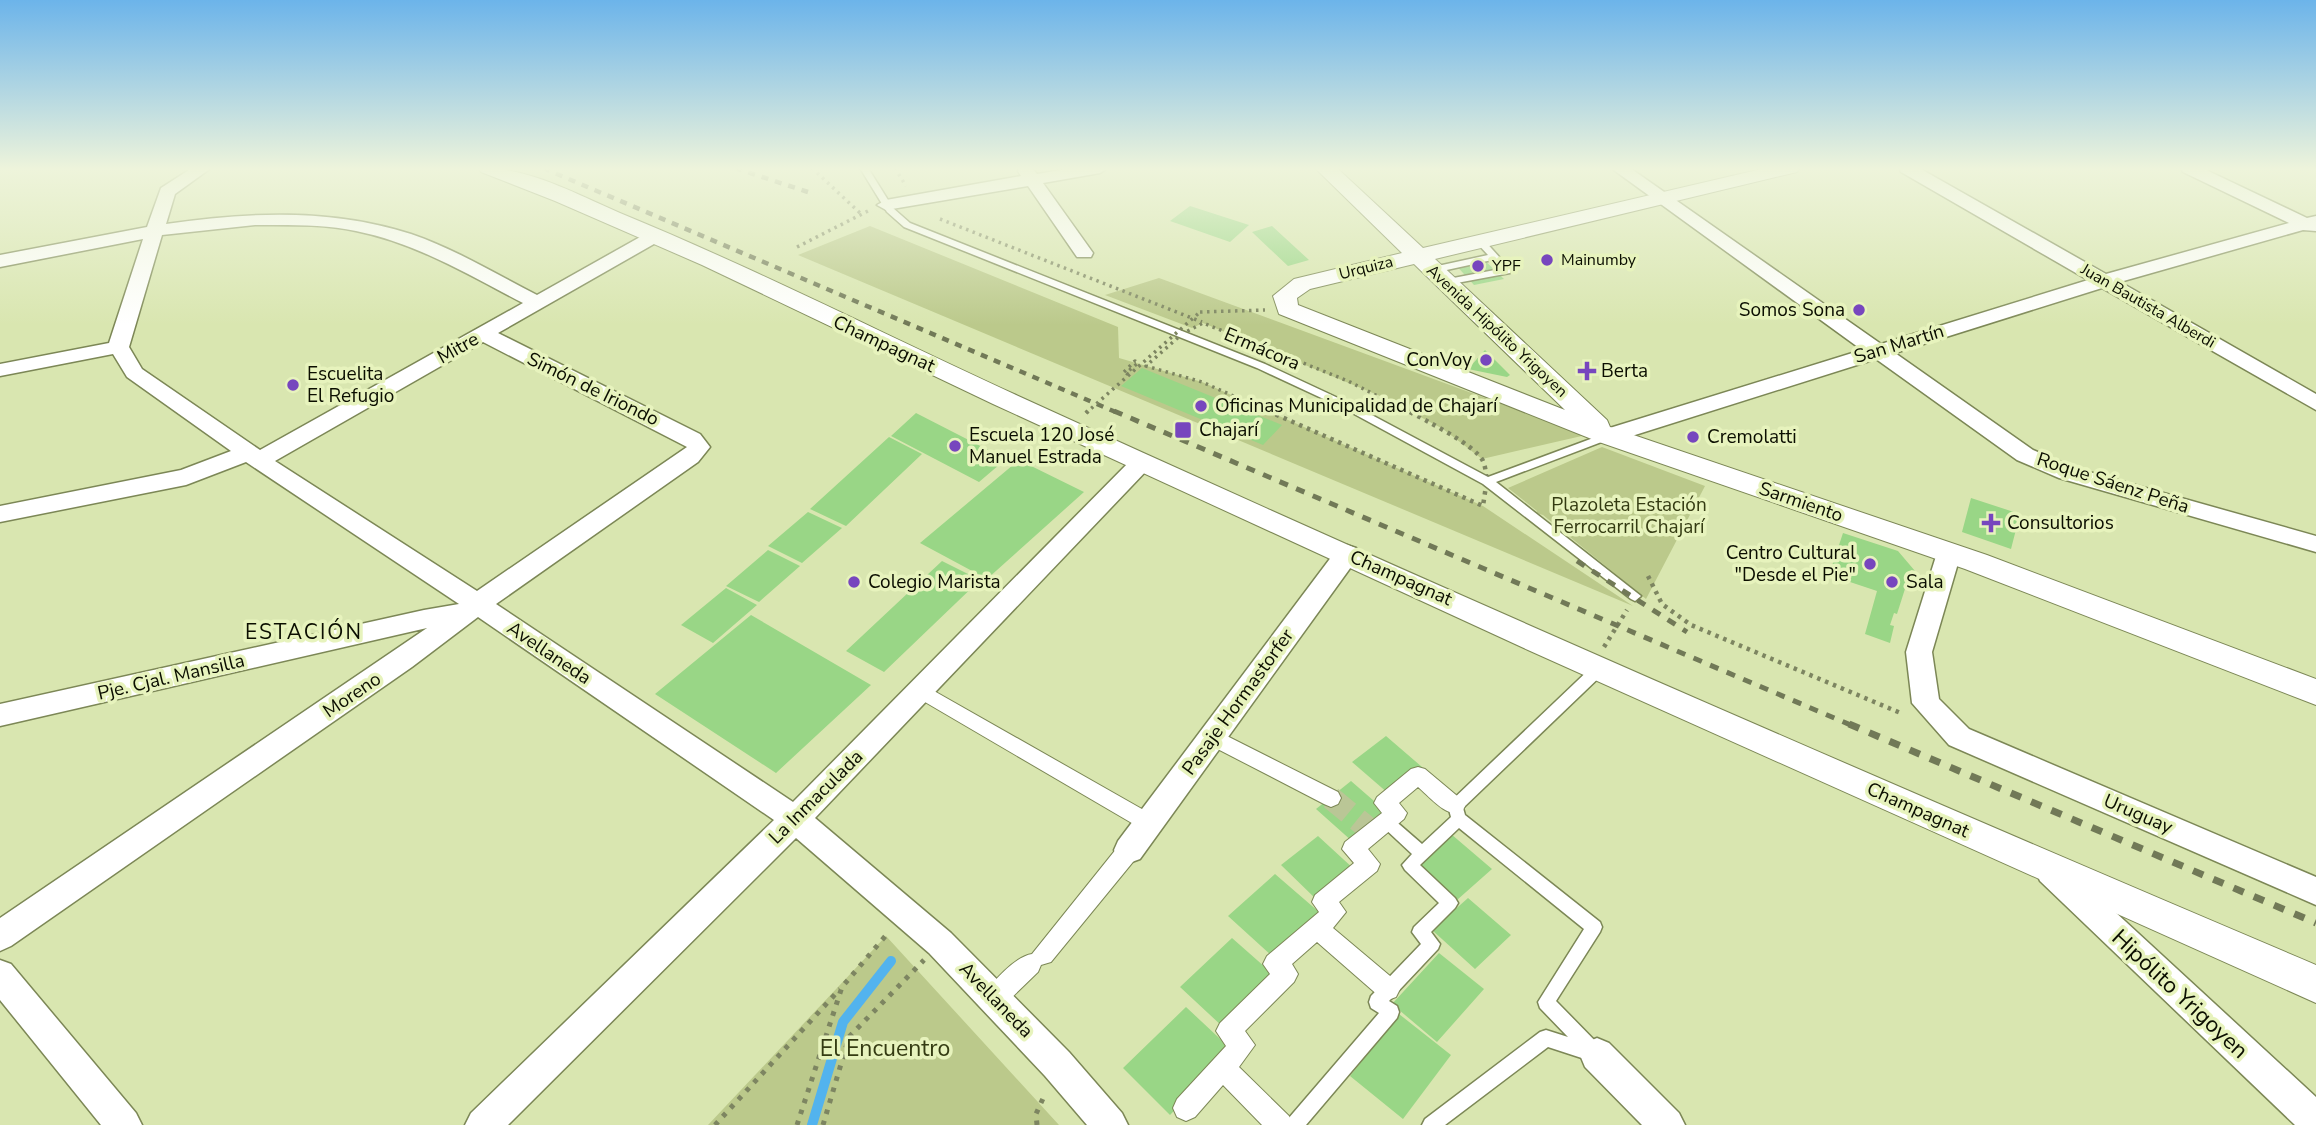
<svg xmlns="http://www.w3.org/2000/svg" width="2316" height="1125" font-family="'Nunito Sans',sans-serif">
<style>
.green{fill:#bbc98b}
.lines{fill:none;stroke-linecap:round;stroke-linejoin:round}
.stream{stroke:#52b3ee;stroke-width:10}
.building{fill:#99d686}
.pedestrian-tunnel{stroke:#bac696;stroke-width:23;stroke-dasharray:23 11;stroke-linecap:butt}
.service-casing{stroke:#7c8756;stroke-width:3}
.pedestrian-casing{stroke:#7c8756;stroke-width:2}
.minor-casing{stroke:#7c8756;stroke-width:3}
.tertiary-casing{stroke:#7c8756;stroke-width:2}
.path-far2{stroke:#7d8561;stroke-width:3.5;stroke-dasharray:2.5 4.5;stroke-linecap:butt}
.path-far1{stroke:#7d8561;stroke-width:4.5;stroke-dasharray:3.5 5;stroke-linecap:butt}
.path{stroke:#7d8561;stroke-width:5;stroke-dasharray:4.5 7;stroke-linecap:butt}
.service{fill:#fff;fill-rule:evenodd}
.pedestrian{fill:#fff;fill-rule:evenodd}
.minor{fill:#fff;fill-rule:evenodd}
.tertiary{fill:#fff;fill-rule:evenodd}
.rail-far2{stroke:#717957;stroke-width:4.5;stroke-dasharray:7 7;stroke-linecap:butt}
.rail-far1{stroke:#717957;stroke-width:5;stroke-dasharray:9 9;stroke-linecap:butt}
.rail{stroke:#717957;stroke-width:7;stroke-dasharray:11 11;stroke-linecap:butt}
.path-bridge-far1{stroke:#7d8561;stroke-width:3.5;stroke-dasharray:2.5 4.5;stroke-linecap:butt}
.path-bridge{stroke:#7d8561;stroke-width:4.5;stroke-dasharray:3.5 5;stroke-linecap:butt}
.poi-dot{fill:#7746be;stroke:#e7f3bd;stroke-width:2.5}
.labels{text-anchor:middle;dominant-baseline:central;stroke-width:7;stroke-linejoin:round;paint-order:stroke}
.far-poi-label{font-size:16px;fill:#0b0e00;stroke:#e7f3bd;text-anchor:start}
.far-street-label{font-size:16px;fill:#0b0e00;stroke:#e7f3bd}
.poi-label{font-size:19px;fill:#0b0e00;stroke:#e7f3bd;text-anchor:start}
.street-label{font-size:19px;fill:#0b0e00;stroke:#e7f3bd}
.park-label{font-size:19px;fill:#343b12;stroke:#e7f3bd}
.neighbourhood-label{font-size:21px;letter-spacing:2px;fill:#0b0e00;stroke:#e7f3bd}
.near-street-label{font-size:23px;fill:#0b0e00;stroke:#e7f3bd}
.near-park-label{font-size:23px;fill:#343b12;stroke:#e7f3bd}
</style>
<rect width="100%" height="100%" fill="#d9e6b0"/>
<path class="green" d="M870,226L1118,327L1119,358L1202,382L1483,506L1633,606L798,255Z
M1159,278L1586,435L1482,459L1443,429L1385,398L1203,323L1192,328L1105,295Z
M1602,447L1705,486L1646,599L1543,515L1536,513L1537,511L1508,488Z
M886,936L1059,1125H708Z"/>
<g class="lines">
<path class="stream" d="M812,1125L843,1022L891,961"/>
</g>
<path class="building" d="M1190,206L1249,225L1230,242L1170,221Z
M1272,226L1309,260L1288,266L1252,232Z
M1480,256L1504,279L1474,285L1453,262Z
M1485,350L1510,375L1507,377L1468,369Z
M1142,368L1282,425L1263,445L1121,386Z
M916,413L996,454L1006,459L979,482L891,436Z
M889,437L922,454L846,526L810,509Z
M1019,460L1084,492L987,579L920,543Z
M1971,498L2020,514L2011,549L1962,532Z
M808,512L842,528L802,563L768,546Z
M1843,533L1898,551L1915,571L1911,570L1897,614L1894,613L1890,625L1894,626L1890,643L1865,634L1877,591L1829,575Z
M768,550L800,566L759,602L726,586Z
M942,561L980,580L884,672L846,651Z
M726,588L757,605L713,643L681,625Z
M751,615L871,685L776,773L655,694Z
M1386,736L1422,767L1389,794L1352,762Z
M1351,781L1389,814L1353,842L1316,809Z
M1451,834L1492,869L1457,900L1416,864Z
M1318,836L1355,870L1318,901L1281,865Z
M1275,874L1319,912L1273,957L1228,916Z
M1468,898L1511,935L1475,969L1432,930Z
M1232,938L1275,976L1223,1027L1180,987Z
M1439,953L1484,989L1437,1042L1392,1004Z
M1186,1007L1232,1050L1170,1115L1123,1068Z
M1399,1014L1451,1055L1403,1119L1350,1076Z"/>
<g class="lines">
<path class="pedestrian-tunnel" d="M1331,798L1369,829"/>
<g class="service-casing">
<path id="service" d="M860,168H868L893,208L910,223L1265,364L1353,405L1488,477L1604,434H1612L1614,436L1612,438L1496,482L1641,596L1635,601L1631,599L1483,484L1345,409L1257,368L904,227L887,212Z
M1480,238L1483,239L1510,269V273L1446,285L1441,282L1443,280L1500,269L1492,260L1433,273L1428,270L1433,267L1488,255L1475,241Z
M1601,662L1606,663L1608,667L1606,671L1463,808L1465,815L1600,922L1602,927L1600,932L1556,1001L1603,1049L1606,1055L1603,1061L1597,1063L1548,1047L1445,1125H1422L1425,1119L1540,1032L1546,1030L1568,1037L1540,1008L1538,1002L1584,929L1459,828L1420,865L1455,898L1458,903L1455,908L1431,932L1440,944L1438,949L1389,1001L1397,1006L1399,1012L1397,1018L1306,1125H1285L1288,1119L1379,1013L1371,1008L1369,1002L1371,996L1421,944L1412,932L1414,927L1439,903L1405,870L1402,865L1412,854L1382,826L1380,822L1382,818L1387,816L1392,818L1422,844L1451,817L1448,806L1450,802L1596,663Z"/>
</g>
<g class="pedestrian-casing">
<path id="pedestrian" d="M920,683L1156,817L1160,823L1156,829L1149,832L1142,829L913,695L910,690L913,685Z
M1213,729L1338,792L1341,798L1338,804L1331,807L1324,804L1206,743L1203,737L1206,731Z
M1418,767L1425,769L1462,800L1465,806L1462,812C1446,818 1430,797 1418,787L1399,803L1407,813L1404,819L1368,849L1380,864L1377,871L1339,902L1346,912L1333,928L1396,981L1400,989L1396,997L1388,1000L1380,997L1317,942L1292,964L1298,974L1294,982L1245,1031L1255,1045L1239,1067L1289,1116L1293,1125H1262L1223,1085L1195,1117L1186,1121L1177,1117L1173,1108L1177,1099L1226,1046L1216,1031L1220,1023L1270,974L1263,964L1267,956L1319,912L1312,902L1315,895L1354,863L1342,849L1345,842L1382,813L1374,803L1377,797L1411,769Z
M1129,841L1137,843L1140,850L1137,857L1051,962L1041,965L1038,972L1003,1006L995,1009L987,1006L983,998C990,983 1016,956 1032,954L1121,843Z"/>
</g>
<g class="minor-casing">
<path id="minor" d="M192,168H211L175,194L166,224C248,212 331,208 411,234C455,249 496,274 537,295L649,232H661L664,236L661,240L498,333L700,434L710,447L698,462L496,604L793,802L1134,457L1142,455L1150,457L1153,462L1150,467L815,818L951,933L1069,1052L1122,1113L1128,1125H1087L1045,1076L929,953L796,838L508,1125H465L471,1113L774,820L478,617L412,667L11,946L0,951V918L427,628L0,726V704L424,610L459,604L246,462L186,485L0,522V506L181,470L231,451L127,377L113,354L0,376V364L109,343L143,239L0,267V255L147,227L161,188ZM255,225C289,225 323,224 356,231C416,243 469,275 523,303L260,450L142,369L129,347L162,235ZM483,342L687,447L477,591L275,461Z
M1020,168H1032L1037,174L1073,168H1108L1100,173L1043,183L1093,253L1091,257H1077L1028,186L886,210L877,205L886,200L1021,176L1018,171Z
M1611,168H1630L1881,344L2088,280L1901,172L1899,168H1919L2106,274L2289,223L2183,172L2181,168H2202L2307,218L2316,216V231L2303,230L2120,282L2316,394V410L2102,288L1895,353L2033,450L2075,468L2316,536V552L2059,478L2017,460L1876,359L1616,441H1600L1597,436L1600,431L1862,350Z
M1949,544L1958,547L1961,553L1932,652L1939,699L1969,729L2316,877V905L1949,745L1912,703L1906,652L1937,553L1940,547Z
M1347,545L1356,548L1359,554L1356,560L1140,859L1129,863L1118,859L1114,850L1118,841L1338,548Z
M2051,859L2062,863L2316,1097V1125H2295L2040,881L2036,872L2040,863Z
M0,960L11,964L136,1113L142,1125H101L0,1000Z
M1597,1038L1609,1043L1679,1113L1685,1125H1642L1585,1067L1580,1055L1585,1043Z"/>
</g>
<g class="tertiary-casing">
<path id="tertiary" d="M478,168C526,166 576,194 620,213C754,268 883,334 1014,394C1445,591 1880,780 2316,965V1003L1528,650L993,404L702,265L555,201L481,172Z
M1315,168H1337L1423,248L1766,168H1800L1797,172L1435,259L1607,420L1610,427L1987,555L2316,679V705L1965,569L1599,442L1279,314L1273,296L1294,279L1402,253ZM1414,264L1565,410L1298,305L1297,298L1310,289Z"/>
</g>
<path class="path-far2" d="M812,168L860,213
M895,168L906,186
M940,219L1202,322
M797,247L868,211
M1200,312L1265,310
M1124,372L1135,361L1138,363L1126,373L1129,375
M1272,413L1202,382L1146,366L1182,334L1203,323L1348,381L1411,413"/>
<path class="path-far1" d="M1268,411L1483,506C1485,491 1489,476 1483,461C1475,445 1425,420 1408,411
M1648,576L1662,604L1691,625L1903,714
M1604,647L1627,610"/>
<path class="path" d="M715,1125L840,989
M797,1125L842,987L888,933
M823,1125L849,1037L924,960
M1037,1125L1036,1114L1045,1094"/>
<use href="#service" class="service"/>
<use href="#pedestrian" class="pedestrian"/>
<use href="#minor" class="minor"/>
<use href="#tertiary" class="tertiary"/>
<path class="rail-far2" d="M543,168L1118,413
M735,168L808,192"/>
<path class="rail-far1" d="M1114,411L1853,726
M1577,561L1687,632"/>
<path class="rail" d="M1849,724L2316,923"/>
<path class="path-bridge-far1" d="M1086,413L1200,312"/>
<path class="path-bridge" d="M1086,413L1088,411"/>
</g>
<linearGradient id="sky" x2="0" y2="1"><stop stop-color="#6cb4ea"/><stop offset="0.52" stop-color="#eef4db"/><stop offset="1" stop-color="#eef4db" stop-opacity="0"/></linearGradient>
<rect width="2316" height="325" fill="url(#sky)"/>
<g class="poi-dot">
<circle cx="1547" cy="260" r="7"/>
<circle cx="1478" cy="266" r="7"/>
<circle cx="1859" cy="310" r="7"/>
<circle cx="1486" cy="360" r="7"/>
<path d="M1583.5 360.5h7v7h7v7h-7v7h-7v-7h-7v-7h7z"/>
<circle cx="293" cy="385" r="7"/>
<circle cx="1201" cy="406" r="7"/>
<rect x="1174" y="421" width="18" height="18" rx="3.5"/>
<circle cx="1693" cy="437" r="7"/>
<circle cx="955" cy="446" r="7"/>
<path d="M1987.5 512.5h7v7h7v7h-7v7h-7v-7h-7v-7h7z"/>
<circle cx="1870" cy="564" r="7"/>
<circle cx="854" cy="582" r="7"/>
<circle cx="1892" cy="582" r="7"/>
</g>
<g class="labels">
<g class="far-poi-label">
<text x="1561" y="260">Mainumby</text>
<text x="1492" y="266">YPF</text>
</g>
<g class="far-street-label">
<text transform="translate(1366 268) rotate(-14)">Urquiza</text>
<text transform="translate(2148 306) rotate(30)">Juan Bautista Alberdi</text>
<text transform="translate(1497 331) rotate(43)">Avenida Hipólito Yrigoyen</text>
</g>
<g class="poi-label">
<text x="1845" y="310" text-anchor="end">Somos Sona</text>
<text x="1472" y="360" text-anchor="end">ConVoy</text>
<text x="1601" y="371">Berta</text>
<text x="307" y="374">Escuelita<tspan x="307" dy="22">El Refugio</tspan></text>
<text x="1215" y="406">Oficinas Municipalidad de Chajarí</text>
<text x="1199" y="430">Chajarí</text>
<text x="969" y="435">Escuela 120 José<tspan x="969" dy="22">Manuel Estrada</tspan></text>
<text x="1707" y="437">Cremolatti</text>
<text x="2007" y="523">Consultorios</text>
<text x="1856" y="553" text-anchor="end">Centro Cultural<tspan x="1856" dy="22">"Desde el Pie"</tspan></text>
<text x="868" y="582">Colegio Marista</text>
<text x="1906" y="582">Sala</text>
</g>
<g class="street-label">
<text transform="translate(884 344) rotate(25)">Champagnat</text>
<text transform="translate(1899 344) rotate(-17)">San Martín</text>
<text transform="translate(458 348) rotate(-29)">Mitre</text>
<text transform="translate(1262 349) rotate(23)">Ermácora</text>
<text transform="translate(593 389) rotate(26)">Simón de Iriondo</text>
<text transform="translate(2113 483) rotate(18)">Roque Sáenz Peña</text>
<text transform="translate(1801 502) rotate(19)">Sarmiento</text>
<text transform="translate(1401 578) rotate(24)">Champagnat</text>
<text transform="translate(549 653) rotate(34)">Avellaneda</text>
<text transform="translate(171 677) rotate(-13)">Pje. Cjal. Mansilla</text>
<text transform="translate(352 695) rotate(-34)">Moreno</text>
<text transform="translate(1238 702) rotate(-54)">Pasaje Hormastorfer</text>
<text transform="translate(816 797) rotate(-45)">La Inmaculada</text>
<text transform="translate(1918 810) rotate(24)">Champagnat</text>
<text transform="translate(2138 814) rotate(23)">Uruguay</text>
<text transform="translate(996 1000) rotate(46)">Avellaneda</text>
</g>
<g class="park-label">
<text x="1629" y="505">Plazoleta Estación<tspan x="1629" dy="22">Ferrocarril Chajarí</tspan></text>
</g>
<g class="neighbourhood-label">
<text x="304" y="632">ESTACIÓN</text>
</g>
<g class="near-street-label">
<text transform="translate(2180 994) rotate(43)">Hipólito Yrigoyen</text>
</g>
<g class="near-park-label">
<text x="885" y="1048">El Encuentro</text>
</g>
</g>
</svg>
